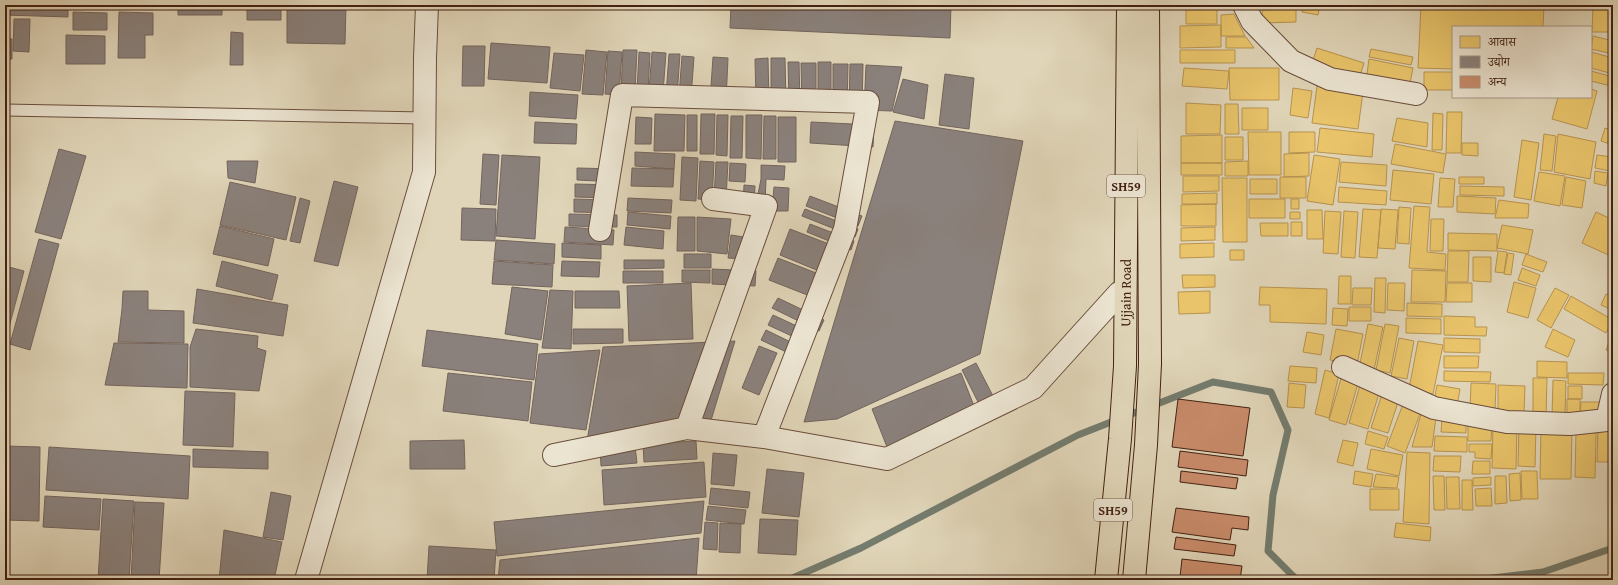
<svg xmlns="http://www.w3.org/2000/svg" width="1618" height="585" font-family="'Gentium Book Plus','Noto Serif Devanagari',serif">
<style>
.homes{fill:#e9c46a;stroke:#b79350}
.industry{fill:#8a817c;stroke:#75645c}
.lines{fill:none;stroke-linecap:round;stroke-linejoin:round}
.stream{stroke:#747c6e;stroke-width:7}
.building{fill:#c98b6a;stroke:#432012}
.service-casing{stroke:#6a4d3c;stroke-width:13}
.minor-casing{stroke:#6a4d3c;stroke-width:24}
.primary-casing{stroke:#432012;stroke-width:24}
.service{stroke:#ebe4d1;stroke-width:11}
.minor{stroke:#ebe4d1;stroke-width:22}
.primary{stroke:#e0d5b8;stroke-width:22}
.labels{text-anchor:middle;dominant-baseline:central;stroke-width:4;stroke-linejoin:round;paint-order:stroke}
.shield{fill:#ebe4d1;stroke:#755b4b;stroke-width:1}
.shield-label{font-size:13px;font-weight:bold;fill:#432012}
.street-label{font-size:14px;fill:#432012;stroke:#ebe4d1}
</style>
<rect width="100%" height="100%" fill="#e0d5b8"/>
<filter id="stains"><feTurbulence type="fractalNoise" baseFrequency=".005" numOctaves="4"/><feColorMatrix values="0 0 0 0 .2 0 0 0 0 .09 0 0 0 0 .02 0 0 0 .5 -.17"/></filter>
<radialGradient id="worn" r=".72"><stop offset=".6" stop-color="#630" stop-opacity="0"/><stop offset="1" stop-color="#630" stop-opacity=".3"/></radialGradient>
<path class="homes" d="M1186,5H1217V24H1186Z
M1303,5H1320L1318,15L1302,12Z
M1370,5H1410V8L1370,7Z
M1421,5H1544L1543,27H1453V69L1418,68Z
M1593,5H1613L1612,32H1592Z
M1296,9V22L1263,23L1262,10Z
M1234,14L1245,36H1221V15Z
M1221,25V47L1180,48V26Z
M1593,36L1613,41V54L1591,49Z
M1226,37H1246L1254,48H1226Z
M1317,48L1364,63L1359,79L1312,63Z
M1371,49L1413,57L1411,65L1369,57Z
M1180,50H1235V63H1180Z
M1591,52L1613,58V74L1591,68Z
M1369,59L1413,68L1410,83L1367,74Z
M1184,68L1229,71L1227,89L1182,86Z
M1229,68H1279V100H1230Z
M1591,71L1613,77L1611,86L1591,81Z
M1424,72H1453V90H1424Z
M1317,86L1363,92L1358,129L1312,123Z
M1293,88L1312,91L1308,118L1290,115Z
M1591,89L1597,91L1587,129L1552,119L1558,97H1591Z
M1186,103L1221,105L1220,134H1186Z
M1225,104H1238L1239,134H1225Z
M1242,108H1268V130H1242Z
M1613,110V126L1608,125Z
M1447,112H1462L1461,153H1446Z
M1433,113L1443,114L1442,150H1432Z
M1397,118L1428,123L1427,147L1392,141Z
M1320,128L1374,134L1372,157L1317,152Z
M1605,128L1613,130V145L1601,141Z
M1248,132H1281V175H1249Z
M1289,132H1315V152L1289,153Z
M1544,134L1556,136L1552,171L1540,170Z
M1558,134L1596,142L1590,179L1554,172Z
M1222,135V163H1181V136Z
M1225,137H1243V160H1225Z
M1522,140L1539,143L1531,200L1514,197Z
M1462,143H1478V156L1462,155Z
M1395,144L1446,154L1443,173L1391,164Z
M1309,153V176L1284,177V154Z
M1314,155L1340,159L1333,205L1307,201Z
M1597,155L1612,157L1610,171L1595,168Z
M1248,161V176H1225V162Z
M1341,162L1387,165L1386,186L1339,182Z
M1181,163H1222V175H1181Z
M1393,170L1434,174L1431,204L1390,200Z
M1595,171L1608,173L1606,186L1594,183Z
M1539,172L1565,176L1560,206L1534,201Z
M1183,176H1219V191L1183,192Z
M1280,177H1306V198H1280Z
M1459,177H1484V184H1459Z
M1566,177L1586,181L1582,208L1562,205Z
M1222,178H1247V242H1223Z
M1440,178L1455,179L1453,207H1438Z
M1250,179H1277V194H1250Z
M1460,186L1504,187V196L1460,195Z
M1339,187L1387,191L1386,205L1338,202Z
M1217,193V204H1182V194Z
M1457,196L1496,198L1495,214L1457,212Z
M1249,199H1285V218H1249Z
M1291,199H1299V209H1291Z
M1499,200L1529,204L1528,218H1495Z
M1216,204V226H1181V205Z
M1414,206L1430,207L1427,252L1446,254L1445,270L1409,268Z
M1399,207L1411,208L1409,244L1397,243Z
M1363,209L1381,210L1377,258L1359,257Z
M1381,209L1398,210L1395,249L1378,248Z
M1307,210H1322L1323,239H1307Z
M1325,211L1341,212L1338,254L1323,253Z
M1344,211L1358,212L1355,258L1341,257Z
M1290,212H1300V219H1290Z
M1596,212L1613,220V257L1582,243Z
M1431,219H1444L1443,251H1430Z
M1291,222H1302V236H1291Z
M1260,223H1288V236H1261Z
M1502,225L1533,230L1528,254L1497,248Z
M1215,227V240L1181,241V228Z
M1448,233L1497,234V251L1448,250Z
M1214,243V257L1180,258V244Z
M1230,250H1244V260H1230Z
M1448,251H1469L1468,282H1447Z
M1498,251L1507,252L1504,273L1495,272Z
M1508,253L1514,254L1511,275L1504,274Z
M1526,254L1547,262L1543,272L1522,265Z
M1473,257H1491V282L1473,281Z
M1522,268L1540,275L1536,286L1518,280Z
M1412,270L1446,271L1445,302H1411Z
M1182,275H1215V287L1183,288Z
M1339,276H1351V304H1338Z
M1375,278H1386L1385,313L1374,312Z
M1514,282L1536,288L1528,318L1507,312Z
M1388,283H1405L1404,311L1387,310Z
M1447,283H1472V302H1446Z
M1260,287L1327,289L1326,324L1270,322V305H1259Z
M1353,288H1372L1371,305H1352Z
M1555,288L1569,295L1551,328L1537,320Z
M1210,291V313L1179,314L1178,292Z
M1606,294L1613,297V310L1601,305Z
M1571,296L1613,320L1606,333L1564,309Z
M1407,303L1442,304V317L1407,316Z
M1349,307H1371V321H1349Z
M1333,308L1348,309L1347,326L1332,325Z
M1444,316L1475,317V327H1487L1486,336L1444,335Z
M1406,318L1441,319V334L1406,333Z
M1368,324L1383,327L1374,370L1359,368Z
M1385,324L1399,326L1390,373L1376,370Z
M1336,329L1363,334L1357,365L1330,360Z
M1553,329L1575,340L1568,357L1545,347Z
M1307,332L1324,335L1321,355L1303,352Z
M1613,333V352L1606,350Z
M1399,338L1414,341L1407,379L1391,376Z
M1444,338L1480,339V353L1444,352Z
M1418,341L1443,345L1433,394L1409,389Z
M1444,356H1479L1478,368H1444Z
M1537,361L1567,362V378L1537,377Z
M1290,366L1317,368L1316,383L1288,381Z
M1325,370L1339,374L1329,418L1315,414Z
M1444,371L1491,372L1490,382L1444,381Z
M1568,373H1604L1603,385L1568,384Z
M1342,375L1359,380L1346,425L1329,420Z
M1533,378H1547L1546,417H1533Z
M1553,380L1566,381L1565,417H1552Z
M1361,382L1381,387L1368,429L1349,423Z
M1289,383L1306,385L1304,408L1287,407Z
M1471,383L1496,384L1495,411H1470Z
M1437,385L1460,389L1457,406L1434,402Z
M1498,385L1525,386L1524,413L1498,412Z
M1568,386H1582V399H1568Z
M1382,394L1399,399L1388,433L1371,428Z
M1405,399L1423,406L1405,453L1387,446Z
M1567,399H1580V418H1567Z
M1581,402H1602V419H1580Z
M1423,407L1437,410L1432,447H1412Z
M1442,419L1466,420V433L1441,432Z
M1613,423V460H1612Z
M1468,424H1492L1491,441H1468Z
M1493,424L1517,425L1516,469L1492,468Z
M1598,425H1611L1610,462H1597Z
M1519,426H1536L1535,467L1518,466Z
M1541,429L1572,430L1571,479H1540Z
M1368,431L1388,437L1384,449L1365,444Z
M1576,432L1596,433L1595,478L1575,477Z
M1435,436L1467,437V452L1434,451Z
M1343,440L1358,443L1353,466L1337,462Z
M1469,444H1492L1491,459L1475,458V452H1469Z
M1371,449L1403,455L1399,476L1367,469Z
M1407,452L1430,453L1429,524L1403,522Z
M1434,456H1461L1460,472L1433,471Z
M1473,461H1490V474H1472Z
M1355,471L1373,474L1371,487L1353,484Z
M1521,471H1537L1538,499H1522Z
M1520,473L1521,500L1510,501L1509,474Z
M1376,474L1399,477L1397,488L1373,487Z
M1433,476H1444L1445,510H1434Z
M1495,476H1506L1507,503L1495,504Z
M1446,477H1459L1460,509H1447Z
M1491,477V485L1473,486V478Z
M1462,480H1472L1473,510H1462Z
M1491,488L1492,506H1476L1475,489Z
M1370,489H1399V510H1370Z
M1396,523L1431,527L1430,541L1394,537Z"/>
<path class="industry" d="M5,5H68V17L5,15Z
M178,5H222V15H178Z
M247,5H281V20H247Z
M287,5H346L345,44L287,43Z
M731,5H951L950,38L730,28Z
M73,12L107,13V30H73Z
M119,12L153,13V35H145V58H118Z
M14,19H30L29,52L13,51Z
M231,32L243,33V65H230Z
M66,35L105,36V64H66Z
M5,38L12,39V59H5Z
M491,43L550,47L547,83L488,79Z
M463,46H485L484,86H462Z
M586,50L607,52L603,95L582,94Z
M623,50H637L635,91L621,90Z
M608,51L622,52L619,95L605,94Z
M639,52L650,53L648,92L637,91Z
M652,52L666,53L663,93L649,91Z
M554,53L584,55L580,91L550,88Z
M669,54H680L677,96L666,95Z
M682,56L694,57L691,97L679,96Z
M713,57L728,58L726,101H710Z
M768,58L769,102H756L755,59Z
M771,58H785L786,102H771Z
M788,62H799L800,103H789Z
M818,62H831V108H818Z
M801,63H816V103H802Z
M833,64H848L847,111L833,110Z
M850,64H863L862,110H849Z
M866,65L902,67L892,111L864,110Z
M945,74L974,78L969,129L939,125Z
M903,79L928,85L924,119L893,112Z
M530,92L578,95L576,119L529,116Z
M655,114L685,115L684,151H654Z
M701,114H715L714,154H700Z
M687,115H697V151H687Z
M717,115H728L727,156L716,155Z
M746,115H762L761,159L746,158Z
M731,116H743L742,158H730Z
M764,116H776V159H763Z
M636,117L652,118L651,144H635Z
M778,117H796V162H778Z
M895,121L1023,141L980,354L837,419L804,422Z
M535,122L577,124L576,144L534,143Z
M811,122L874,125L873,147L810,143Z
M59,149L86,156L61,239L35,232Z
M635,152L675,154L674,169L635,166Z
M483,154L499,155L496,205L480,204Z
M502,155L540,157L535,239L496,236Z
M682,157L698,158L696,201L680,200Z
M227,161H258L255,183L228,178Z
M700,161L714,162L712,200L698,199Z
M716,162H728L726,199L714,198Z
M730,163L746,164L745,182L729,181Z
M761,165L785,166L784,180L766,179L765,205L756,204L761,179Z
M577,168L617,169V182L577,180Z
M632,168L674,169L673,187L631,186Z
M334,181L358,187L338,266L314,261Z
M230,182L296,197L286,240L220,225Z
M575,184L614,185V198L575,197Z
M744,185L755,186L754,205H743Z
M774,187L789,188L788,211H772Z
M810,196L862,216L858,226L806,206Z
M300,198L310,201L300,243L290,241Z
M628,198L672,200L671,213L627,211Z
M574,199L613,200V213L574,212Z
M462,208L496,209L495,241L461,240Z
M805,209L858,229L855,237L802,216Z
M628,212L671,216L670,229L627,225Z
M569,214L617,215V227L569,226Z
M678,217H695V251H677Z
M697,217L731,219L727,254L697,251Z
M810,224L854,241L851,250L807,232Z
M220,226L274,239L268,266L213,254Z
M565,227L614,230L613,245L564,242Z
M626,227L664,231L663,249L624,245Z
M790,229L847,251L836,278L780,255Z
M731,235L744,237L742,259L728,258Z
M39,239L59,244L30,350L10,344Z
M496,240L555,244L554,264L494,260Z
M562,243L601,245V259L562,257Z
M684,254H711V268H684Z
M778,258L834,280L825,302L769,280Z
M624,260H664V268L624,269Z
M222,261L278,275L272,300L216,286Z
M494,261L553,265L552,287L492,284Z
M562,261L600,262L599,277L561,276Z
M5,266L24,271L5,342Z
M712,269L756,271L755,286L712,284Z
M682,270H710V283L682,282Z
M623,271H663V283H623Z
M691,283L693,339L629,341L627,286Z
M512,287L548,291L541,340L505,334Z
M197,289L288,305L283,336L193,323Z
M550,290L573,291L571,349L542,348Z
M123,291H148V310L184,311V343L118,342L122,309Z
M575,291H619L620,308H575Z
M778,298L824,320L819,331L772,308Z
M773,315L814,334L809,344L768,325Z
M196,329L258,336L257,348L266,351L259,391L190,387V347Z
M573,329H623V343L573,344Z
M427,330L538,344L534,380L422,366Z
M766,330L805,349L801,359L761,340Z
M735,341L706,437L587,441L603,347Z
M114,343L188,344L187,388L105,385Z
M759,346L777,353L759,395L742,388Z
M600,350L586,430L530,423L539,354Z
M976,363L994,398L980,406L962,370Z
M448,373L532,382L528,421L443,411Z
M961,373L978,416L889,452L872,409Z
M185,391L235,393L233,447L183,445Z
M464,440L465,469H410V441Z
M696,441L697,459L644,462L643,444Z
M5,446L40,447L39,521L5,520Z
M635,446L637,463L601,466L600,448Z
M49,447L190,456L188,499L46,490Z
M193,449L268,452V469L193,467Z
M713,453L737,455L734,486L711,484Z
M704,462L706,497L604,505L602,470Z
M767,469L804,473L799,517L762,513Z
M711,488L750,492L748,508L709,504Z
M271,492L291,496L283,540L263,537Z
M45,496L101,499L99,530L43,527Z
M103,499L134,501L129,580H98Z
M704,501L701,533L497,556L494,522Z
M135,502L164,503L159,580H131Z
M708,506L746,510L744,524L706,520Z
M760,519L798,520L796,555L758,553Z
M705,522L718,523L717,550L703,549Z
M720,523L741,524L740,553L719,552Z
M224,530L282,542L274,580H219Z
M699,538L696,580H498L500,560Z
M429,546L496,550L494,580H427Z
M353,578L399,580H353Z"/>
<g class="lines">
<path class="stream" d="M788,580L861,548L1078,435L1213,382L1271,392L1288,430L1273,495L1268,551L1297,580
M1475,580L1543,572L1613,548"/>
</g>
<path class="building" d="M1178,399L1250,408L1243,456L1172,447Z
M1180,451L1248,460L1246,476L1178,467Z
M1181,471L1238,478L1236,489L1180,482Z
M1176,508L1249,517L1248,530L1232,528L1230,540L1172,532Z
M1176,537L1236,545L1234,556L1174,549Z
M1182,559L1242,566L1240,580H1204L1180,577Z"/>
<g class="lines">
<g class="service-casing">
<path id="service" d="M5,110L424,118"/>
</g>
<g class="minor-casing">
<path id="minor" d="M1244,5L1252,21L1291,61L1330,79L1416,94
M600,230L622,95L868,102L845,229L764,437L887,459L1033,388L1119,293L1125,291
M1343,367L1434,408L1507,422L1570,424L1607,420L1613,394
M687,428L766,206L713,199
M554,455L687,428L764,437
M306,580L424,172L425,58L427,5"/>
</g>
<g class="primary-casing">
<g id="primary">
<path id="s1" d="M1106,580L1120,439L1125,366L1128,5"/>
<path d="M1134,580L1146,445L1150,364L1148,5"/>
</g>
</g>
<use href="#service" class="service"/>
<use href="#minor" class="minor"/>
<use href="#primary" class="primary"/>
</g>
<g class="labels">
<g class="shield">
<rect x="1107" y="175" width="38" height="22" rx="3"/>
<rect x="1094" y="499" width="38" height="22" rx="3"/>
</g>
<g class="shield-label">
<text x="1126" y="186">SH59</text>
<text x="1113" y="510">SH59</text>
</g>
<g class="street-label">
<text stroke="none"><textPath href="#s1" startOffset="288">Ujjain Road</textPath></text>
</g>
</g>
<rect width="1618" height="585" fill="none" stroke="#e0d5b8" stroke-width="20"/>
<rect x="6" y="6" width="1606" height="573" fill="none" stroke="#432012" stroke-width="2"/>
<rect x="10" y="10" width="1598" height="565" fill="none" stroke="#432012"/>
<rect x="1452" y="26" width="140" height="72" fill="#ebe4d1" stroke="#a89685"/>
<rect x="1460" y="36" width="20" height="12" fill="#e9c46a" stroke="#a89685"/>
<text x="1488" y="46" font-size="12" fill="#432012">आवास</text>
<rect x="1460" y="56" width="20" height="12" fill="#8a817c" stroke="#a89685"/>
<text x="1488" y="66" font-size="12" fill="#432012">उद्योग</text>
<rect x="1460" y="76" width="20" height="12" fill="#c98b6a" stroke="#a89685"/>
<text x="1488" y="86" font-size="12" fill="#432012">अन्य</text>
<rect width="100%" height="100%" filter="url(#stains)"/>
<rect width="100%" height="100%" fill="url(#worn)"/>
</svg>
